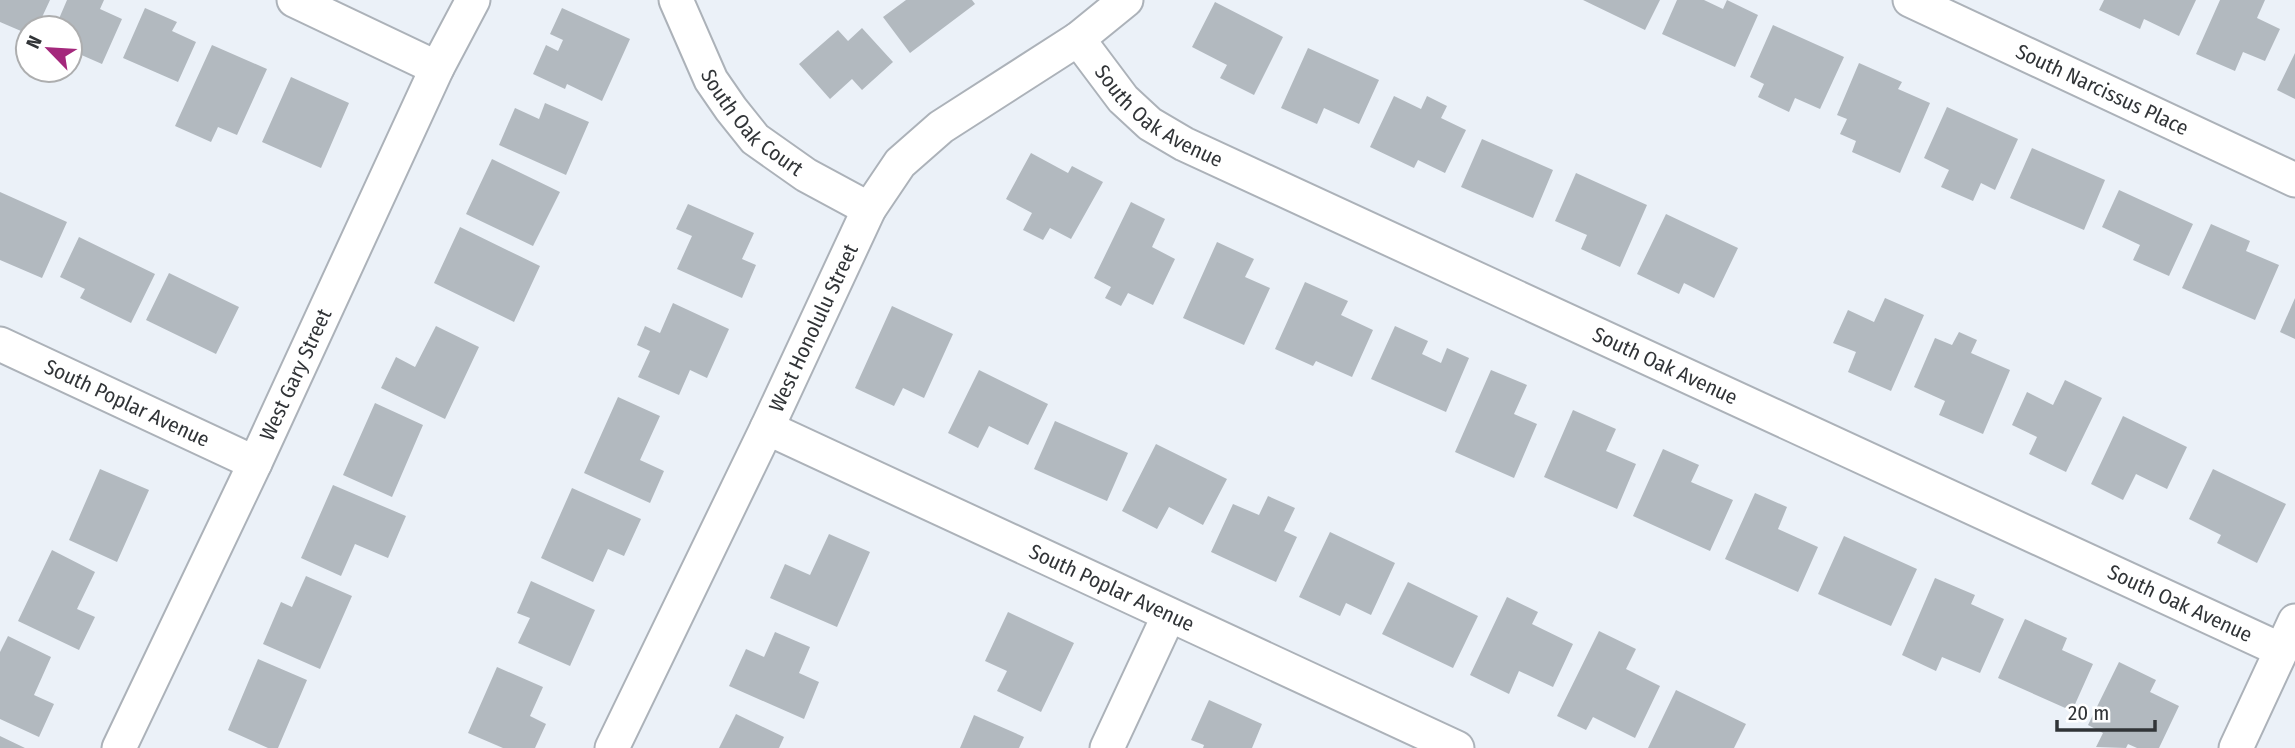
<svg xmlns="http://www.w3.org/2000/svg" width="2295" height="748" font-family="'Fira Sans Condensed',sans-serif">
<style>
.building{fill:#b2b9bf}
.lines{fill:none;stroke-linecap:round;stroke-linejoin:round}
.minor-casing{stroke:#acb2b9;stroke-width:37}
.minor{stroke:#fff;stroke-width:33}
.labels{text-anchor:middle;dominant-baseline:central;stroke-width:6;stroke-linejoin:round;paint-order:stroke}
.street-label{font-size:21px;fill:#313437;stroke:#fff}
</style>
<rect width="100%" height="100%" fill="#ebf1f8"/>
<path class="building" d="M0,0H50L37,28H28V34L0,22Z
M67,0H104L100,9L122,19L102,64L70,50V28H55Z
M906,0H972L975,4L910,53L883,17Z
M1583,0H1660L1645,30Z
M1677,0H1704L1723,9L1727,0L1758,15L1735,67L1662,34Z
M2104,0H2196L2179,36L2144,19L2140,29L2099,10Z
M2220,0H2265L2257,18L2280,29L2265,61L2243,52L2235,71L2196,54Z
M1215,2L1283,37L1254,95L1220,78L1227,65L1192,47Z
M145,8L177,22L172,31L196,42L178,82L123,58Z
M562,8L630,39L602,101L567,84L565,89L533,74L546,45L558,51L563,40L550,34Z
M1773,25L1844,57L1820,109L1795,98L1789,112L1758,97L1764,84L1750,77Z
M862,28L893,62L862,90L852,79L830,99L799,64L838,30L848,41Z
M212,45L267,69L237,135L218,127L211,142L175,126Z
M1308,48L1379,80L1359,124L1324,108L1317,124L1281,108Z
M2295,53V99L2277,90Z
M1859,63L1902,82L1898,89L1930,103L1900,173L1852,152L1856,141L1840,134L1847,119L1837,115Z
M291,77L349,103L321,168L262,142Z
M1394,96L1421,109L1427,96L1447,106L1441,118L1466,130L1445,173L1418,160L1414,168L1370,147Z
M545,103L589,122L566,175L499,145L515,108L539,119Z
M1947,107L2018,139L1995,190L1981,183L1973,201L1941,187L1949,170L1924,158Z
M1482,139L1553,170L1533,218L1461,187Z
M2032,148L2105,180L2084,230L2010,198Z
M1031,153L1068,173L1072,166L1103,182L1071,239L1050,228L1043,240L1023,230L1032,213L1006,199Z
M492,159L560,192L533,246L466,214Z
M1576,173L1647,205L1620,267L1581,249L1587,235L1555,221Z
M2119,190L2193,224L2169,276L2133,260L2140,245L2102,227Z
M0,192L67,222L42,278L0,260Z
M1131,202L1165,219L1152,247L1175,259L1153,305L1128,293L1121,306L1105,298L1111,287L1094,278Z
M688,204L754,233L742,259L756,265L742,298L677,269L692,236L676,229Z
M1666,214L1738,248L1714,298L1684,283L1679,294L1637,274Z
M2211,224L2250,241L2246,251L2279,265L2255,320L2182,288Z
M460,227L540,266L514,322L434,283Z
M79,237L155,274L131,323L80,298L85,289L60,277Z
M1217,242L1254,259L1245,277L1270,288L1244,345L1183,318Z
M169,273L239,307L216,354L146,320Z
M1305,282L1348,301L1341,315L1373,330L1352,377L1316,361L1313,366L1275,349Z
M1885,298L1924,315L1891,391L1848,372L1856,352L1833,343L1848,310L1874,322Z
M2295,298V339L2280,332Z
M673,303L729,329L707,378L690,370L679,395L638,377L650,351L637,345L645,326L660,333Z
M892,306L953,334L924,398L903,388L894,406L855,388Z
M436,326L479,347L445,419L381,388L396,357L415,367Z
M1395,326L1428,341L1422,354L1441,363L1447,348L1469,358L1446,412L1371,379Z
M1959,332L1977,340L1971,353L2010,370L1983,434L1939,415L1945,401L1914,387L1935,338L1952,345Z
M979,370L1048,404L1028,445L989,426L978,448L948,433Z
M1491,370L1527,385L1514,414L1537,424L1514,478L1455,452Z
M2065,380L2102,398L2066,472L2029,454L2037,437L2012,425L2027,392L2053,405Z
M618,397L660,416L640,460L664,471L650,503L584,473Z
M375,403L423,425L392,497L343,475Z
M1573,410L1616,429L1606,451L1636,464L1617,509L1544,477Z
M2123,416L2187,447L2167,489L2136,474L2123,500L2091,484Z
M1055,421L1128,453L1107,501L1034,469Z
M1156,444L1227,479L1203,525L1169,507L1157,529L1122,511Z
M1663,449L1699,465L1691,482L1733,500L1710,551L1633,516Z
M100,469L149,490L117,562L69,540Z
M2213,469L2286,504L2257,563L2217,543L2221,535L2189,519Z
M333,485L406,516L388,558L355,544L341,576L301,558Z
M572,488L641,519L624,556L608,549L593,582L541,558Z
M1755,493L1787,507L1778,529L1818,547L1798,592L1725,559Z
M1268,496L1295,508L1284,531L1297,537L1276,582L1211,552L1233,504L1259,515Z
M1330,532L1395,563L1371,615L1346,603L1340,616L1299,597Z
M829,534L870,552L837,627L770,598L785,564L810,575Z
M1844,536L1917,569L1891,626L1818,594Z
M52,550L95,572L77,609L95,617L79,650L18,621Z
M306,576L352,596L320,669L263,644L281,602L292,607Z
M1935,578L1975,595L1971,604L2004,619L1980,673L1942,657L1936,671L1902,655Z
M531,581L595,610L570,666L518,643L530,618L517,613Z
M1408,582L1478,616L1453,668L1382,634Z
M1507,597L1538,612L1532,624L1573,644L1553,687L1519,671L1509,694L1470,675Z
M1008,612L1074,643L1041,712L997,691L1007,671L985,661Z
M2025,619L2067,638L2062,650L2093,664L2072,711L1998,678Z
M1599,631L1636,649L1626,669L1660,686L1635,738L1593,717L1586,730L1557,716Z
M775,632L810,647L799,673L819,682L804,719L729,686L746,649L764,657Z
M8,636L51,657L34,695L54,704L39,737L0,719V652Z
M258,659L307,680L278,748H268L228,730Z
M2119,662L2156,680L2150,692L2179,706L2159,748H2137L2128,744L2126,748L2096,747L2103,733L2088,725Z
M497,667L543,687L530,716L546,724L535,748H503L468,733Z
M1676,690L1746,724L1734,748H1648Z
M1209,700L1262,724L1252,748H1203L1204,745L1191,740Z
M736,714L784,737L779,748H719Z
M974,715L1024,737L1019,748H960Z
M0,736L25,748H0Z"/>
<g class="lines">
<g class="minor-casing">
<g id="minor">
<path d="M294,0L437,68"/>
<path id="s1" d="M676,0L711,80L731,109L755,139L806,175L869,209"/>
<path id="s2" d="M1910,0L2295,180"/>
<path id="s3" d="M1078,39L1123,99L1150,124L1184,144L2281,650"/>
<path id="s4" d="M0,344L255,463"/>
<path id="s5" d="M767,428L1457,748"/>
<path id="s6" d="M119,748L255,463L437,68L473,0"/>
<path id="s7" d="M612,748L767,428L869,209L900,163L941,127L1078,39L1126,0"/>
<path d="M1107,748L1169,615"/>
<path d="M2236,748L2295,621"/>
</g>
</g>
<use href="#minor" class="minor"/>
</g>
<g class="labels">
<g class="street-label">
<text stroke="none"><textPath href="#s2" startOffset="212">South Narcissus Place</textPath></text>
<text stroke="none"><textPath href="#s3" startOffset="114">South Oak Avenue</textPath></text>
<text stroke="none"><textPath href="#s1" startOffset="147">South Oak Court</textPath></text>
<text stroke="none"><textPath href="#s7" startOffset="466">West Honolulu Street</textPath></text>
<text stroke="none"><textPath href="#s3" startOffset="681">South Oak Avenue</textPath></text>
<text stroke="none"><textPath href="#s6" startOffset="413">West Gary Street</textPath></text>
<text stroke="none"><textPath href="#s4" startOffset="140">South Poplar Avenue</textPath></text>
<text stroke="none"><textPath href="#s5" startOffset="380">South Poplar Avenue</textPath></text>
<text stroke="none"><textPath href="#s3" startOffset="1248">South Oak Avenue</textPath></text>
</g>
</g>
<g transform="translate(49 49) rotate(295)"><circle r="33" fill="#ffffff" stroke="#adaeaf" stroke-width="2"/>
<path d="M0-5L12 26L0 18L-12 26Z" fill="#a4287c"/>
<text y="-10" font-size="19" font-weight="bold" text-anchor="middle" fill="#313437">N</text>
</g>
<path d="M2057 720v10h98v-10" fill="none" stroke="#313437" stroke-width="3.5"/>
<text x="2068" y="720" font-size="21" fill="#313437" stroke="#ffffff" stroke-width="5" paint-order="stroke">20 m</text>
</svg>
